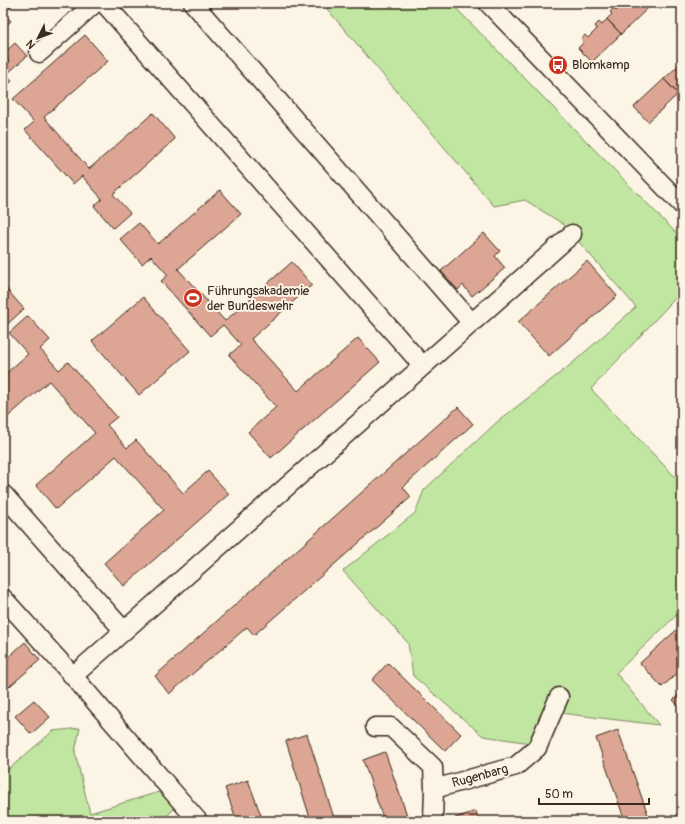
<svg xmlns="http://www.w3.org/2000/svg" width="685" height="824" font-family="Pangolin,sans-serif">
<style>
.green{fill:#c0e6a1;stroke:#7e8860}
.building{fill:#dda694;stroke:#3b2a1e}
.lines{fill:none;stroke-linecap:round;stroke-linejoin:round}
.minor-casing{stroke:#3b2a1e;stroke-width:21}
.minor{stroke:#fcf5e5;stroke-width:18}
.labels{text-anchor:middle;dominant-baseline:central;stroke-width:4;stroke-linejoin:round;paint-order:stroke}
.poi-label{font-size:13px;fill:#3b2a1e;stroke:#fcf5e5;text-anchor:start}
.street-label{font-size:13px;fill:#3b2a1e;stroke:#fcf5e5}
</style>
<rect width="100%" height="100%" fill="#fcf5e5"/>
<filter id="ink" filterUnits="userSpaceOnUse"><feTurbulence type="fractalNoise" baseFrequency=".025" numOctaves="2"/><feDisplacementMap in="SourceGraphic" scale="8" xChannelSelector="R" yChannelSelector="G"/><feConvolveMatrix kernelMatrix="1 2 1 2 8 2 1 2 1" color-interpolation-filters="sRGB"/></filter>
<g filter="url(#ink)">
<path class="green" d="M322,3H451L682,239V291L591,389L682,484V610L616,673L659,725L543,711L531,743L483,736L413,676L408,643L343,571L415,513L424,490L497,422L569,366L636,307L563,224L525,200L494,206Z
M80,728L75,752L90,813L162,791L176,807L162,821H3V774L53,731Z"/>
<path class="building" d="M3,3H15L4,13L11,21L3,28Z
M624,3H647L650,6L621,34L607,19L612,14L610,12L614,8L616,11Z
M607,19L621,34L592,62L578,48L584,42L581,39L585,35L588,38L597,29L595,26L599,22L602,25Z
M85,35L108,61L44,117L89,169L153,113L175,139L113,194L130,213L113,228L94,206L102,199L82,176L73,184L25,130L34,122L13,99Z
M15,43L27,56L7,74L12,81L3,89V68L10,62L3,54Z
M682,62V90L678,94L664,79Z
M664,79L678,94L648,122L634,107Z
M220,190L241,214L178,269L225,321L292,262L312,285L251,339L298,391L358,338L380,362L271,458L248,432L276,407L229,355L241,345L223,325L210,336L161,281L168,275L151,256L142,264L120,239L139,223L158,244Z
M484,233L500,251L495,256L505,268L472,296L463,285L458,290L441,271Z
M587,261L617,296L549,356L518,322Z
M3,285L24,309L3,328Z
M143,297L190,351L139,395L92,341Z
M28,316L50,340L40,349L59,370L68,362L117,417L107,425L127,448L136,440L183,493L208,471L229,494L124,586L104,563L164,510L116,456L56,509L36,485L95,433L49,381L3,421V376L28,354L9,333Z
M458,407L473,424L403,487L411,497L254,635L247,627L169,694L155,676Z
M682,625V669L662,687L640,663Z
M25,642L40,660L3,692V662Z
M388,663L461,734L445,751L372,680Z
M682,692V710L673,700Z
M34,700L50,717L31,734L15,716Z
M618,730L648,815L632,821H625L596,738Z
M307,734L335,821H311L286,741Z
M385,752L409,821H384L363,760Z
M248,780L263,821H237L225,788Z
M476,811L479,821H456L455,818Z"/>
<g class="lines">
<g class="minor-casing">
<path id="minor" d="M104,3L423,366
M193,3L472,323
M488,3L682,205
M39,53L95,3
M3,494L124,631
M3,598L73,676L198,821
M73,676L572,234
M375,727H391L433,767L434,789L433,821
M434,789L516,766L537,748L559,697"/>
</g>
<use href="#minor" class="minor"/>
</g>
</g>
<defs>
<g id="bus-disc" transform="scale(1)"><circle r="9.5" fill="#c8321e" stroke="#fcf5e5"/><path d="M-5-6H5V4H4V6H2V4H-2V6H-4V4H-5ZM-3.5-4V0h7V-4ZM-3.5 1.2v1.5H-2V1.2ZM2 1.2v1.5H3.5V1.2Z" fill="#fff"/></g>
<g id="stadium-disc" transform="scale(1)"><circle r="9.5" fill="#c8321e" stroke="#fcf5e5"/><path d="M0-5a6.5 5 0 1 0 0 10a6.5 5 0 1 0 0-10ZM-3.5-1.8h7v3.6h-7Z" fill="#fff"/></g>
</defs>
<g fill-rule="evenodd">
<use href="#bus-disc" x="558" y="65"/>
<use href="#stadium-disc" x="193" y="298"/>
</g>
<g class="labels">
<g class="poi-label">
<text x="572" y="65">Blomkamp</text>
<text x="207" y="291">Führungsakademie<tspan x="207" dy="15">der Bundeswehr</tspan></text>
</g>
<g class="street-label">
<text transform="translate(480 776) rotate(-15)">Rugenbarg</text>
</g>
</g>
<rect width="685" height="824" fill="none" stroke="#fcf5e5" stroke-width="16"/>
<rect x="8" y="8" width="669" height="808" fill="none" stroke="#3b2a1e" stroke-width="1.5" filter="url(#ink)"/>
<g transform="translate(38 38) rotate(228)" stroke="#fcf5e5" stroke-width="3" paint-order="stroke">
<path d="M0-3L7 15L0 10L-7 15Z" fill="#3b2a1e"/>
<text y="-6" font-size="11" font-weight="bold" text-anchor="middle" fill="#3b2a1e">N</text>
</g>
<path d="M539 798v6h110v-6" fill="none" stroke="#3b2a1e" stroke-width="2"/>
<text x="545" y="798" font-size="12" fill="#3b2a1e" stroke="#fcf5e5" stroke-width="3" paint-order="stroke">50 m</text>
</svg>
